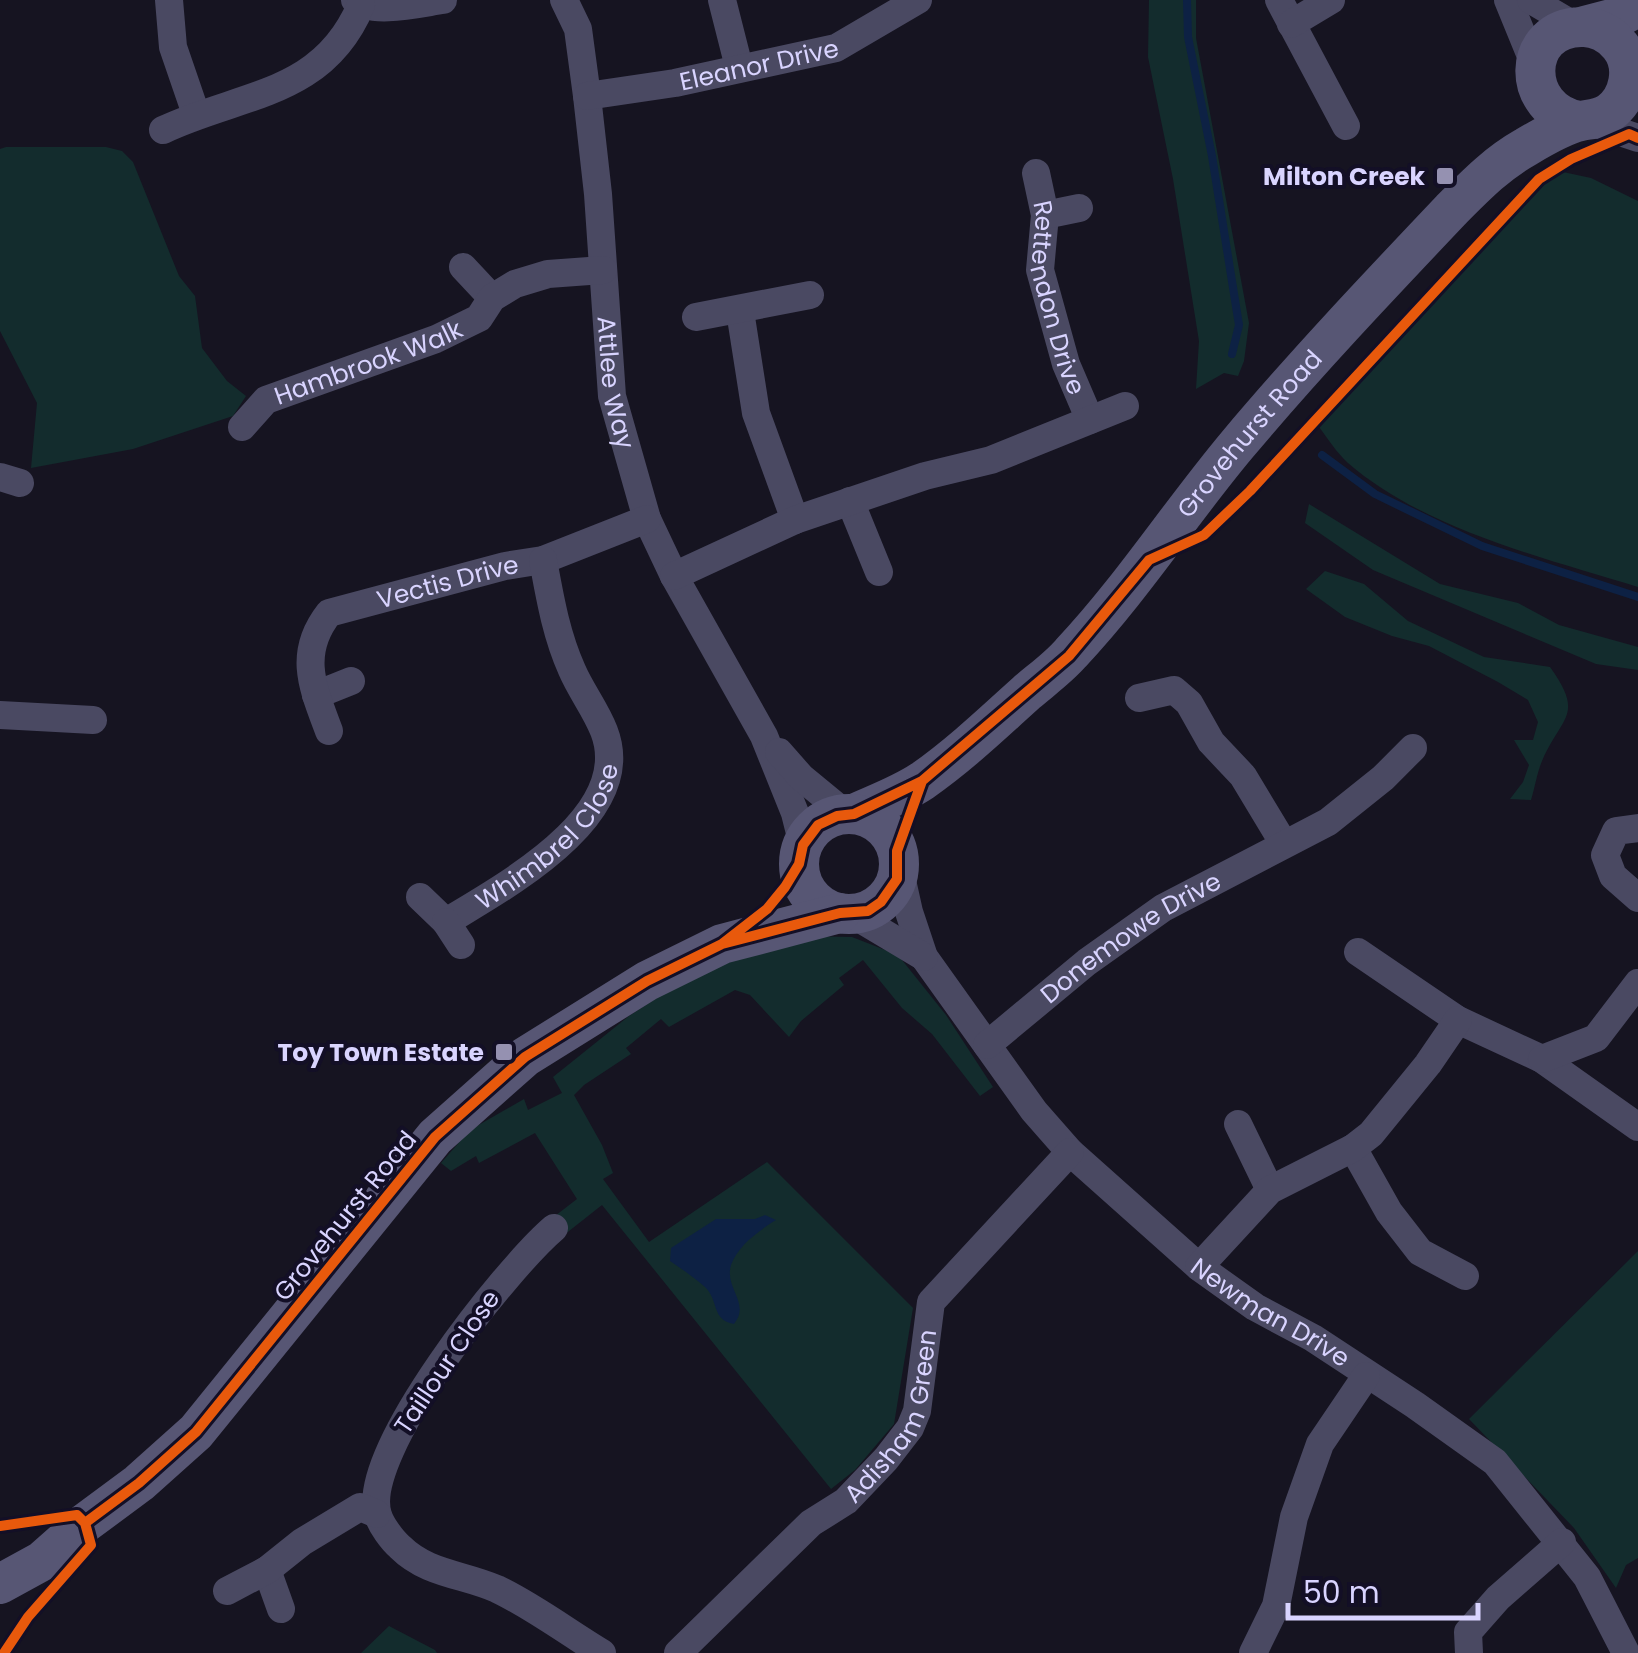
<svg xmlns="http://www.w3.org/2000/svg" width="1638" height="1653" font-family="Poppins,sans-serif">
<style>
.green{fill:#132c2d}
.water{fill:#0d2144}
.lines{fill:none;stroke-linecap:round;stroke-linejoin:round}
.stream{stroke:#0d2144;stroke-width:8}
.street{stroke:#4a4962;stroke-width:28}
.secondary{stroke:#575674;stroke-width:40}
.cycleway-casing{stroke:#130f26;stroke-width:16}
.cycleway{stroke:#e8590c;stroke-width:10}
.poi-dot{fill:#9591b1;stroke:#130f26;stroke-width:4}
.labels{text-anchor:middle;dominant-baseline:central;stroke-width:8;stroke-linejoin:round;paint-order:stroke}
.street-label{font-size:25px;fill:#d9d4ff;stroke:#130f26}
.poi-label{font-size:25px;font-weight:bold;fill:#d9d4ff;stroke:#130f26;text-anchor:end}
</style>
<rect width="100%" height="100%" fill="#161421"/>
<path class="green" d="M1149,0H1196V38L1249,323L1244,361L1238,376L1224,373L1196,389L1199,341L1173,179L1148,57Z
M6,147H106L122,151L133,162L179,276L195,296L202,348L227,381L246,396L233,416L133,449L31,468L37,403L0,331V149Z
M1563,172L1591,178L1638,201V587C1544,558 1424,529 1348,463C1337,453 1328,439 1319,427L1527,199L1543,183Z
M1309,504L1440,584L1518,603L1559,625L1638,647V670L1596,664L1373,570L1305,523Z
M1325,571L1364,584L1408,621L1484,657L1550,667C1585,716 1562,715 1542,761C1537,773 1535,787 1531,800L1510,799L1523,782L1529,765L1514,740H1533L1538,722L1528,700L1498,682L1429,646L1392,636L1345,617L1306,589Z
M800,936L852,937L898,955L946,1015L993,1087L980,1096L932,1034L902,1008L863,960L839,978L844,985L801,1021L789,1037L750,995L735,990L669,1027L661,1019L626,1048L631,1054L584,1085L574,1095L602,1145L613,1173L603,1179L649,1242L767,1162L913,1308L894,1424L855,1470L831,1489L602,1205L564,1235L551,1219L577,1199L535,1133L479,1163L476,1156L451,1171L441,1163L470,1130L524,1099L528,1110L562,1093L553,1077L629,1016L704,967Z
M1638,1251V1558L1626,1565L1616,1588L1574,1528L1469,1419Z
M389,1626L435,1650L437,1653H361Z"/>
<path class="water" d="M765,1215L776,1220C760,1230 738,1245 731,1265C724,1288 751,1303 734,1324C711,1320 719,1300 705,1287C695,1278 682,1269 670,1261L671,1248L716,1219H755Z"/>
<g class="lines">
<path class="stream" d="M1187,0L1188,37L1212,156L1239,325L1232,354
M1322,455L1375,494L1482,546L1638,597"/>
<g class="street">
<path d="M169,0L173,47L196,114"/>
<path d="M355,0C372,15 421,3 443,0"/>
<path id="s1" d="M564,0L578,29L587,96L598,194L612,396L647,519L674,576L764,736L795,813L803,845"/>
<path d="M722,0L739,67"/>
<path d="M1279,0L1346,126"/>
<path d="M1508,0L1535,66"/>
<path d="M1531,0L1577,27"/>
<path d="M1291,24L1331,0"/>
<path id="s2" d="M587,96L675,83L836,48L918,0"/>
<path d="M1587,121L1638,138"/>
<path d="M163,130C241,93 323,96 361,5"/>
<path id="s3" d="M1036,173L1045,215L1040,270L1066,364L1090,420"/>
<path d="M1045,215L1079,208"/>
<path d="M463,267L492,298"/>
<path d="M740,311L756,413L795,520"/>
<path d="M696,317L810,295"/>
<path id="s4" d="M242,427L266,400L436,339L479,318L492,298L515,284L548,274L603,270"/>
<path d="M0,477L20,483"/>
<path d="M850,501L879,572"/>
<path d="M674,576L795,520L925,476L991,460L1125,406"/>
<path d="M316,695L351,681"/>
<path d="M1139,698L1174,690L1189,703L1211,742L1243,776L1284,844"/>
<path d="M0,715L93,720"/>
<path id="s5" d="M329,731C313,688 297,654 329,613L505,566L543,560L647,519"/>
<path d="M779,752L801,777L846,814"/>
<path d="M1638,828L1616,831L1605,855L1613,876L1638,898"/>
<path id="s6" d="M899,867L909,912L924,957L1034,1111L1070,1152L1199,1267L1255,1307L1313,1338L1415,1405L1495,1462L1587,1577L1626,1653"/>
<path id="s7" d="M420,897L446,922C503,887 637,816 604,731C596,710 581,691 572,670C556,634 550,598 543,560"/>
<path d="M852,914L924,957"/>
<path d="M446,922L461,945"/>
<path d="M1358,952L1458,1020L1542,1059L1638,1127"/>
<path id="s8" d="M987,1045L1087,962L1163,908L1328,822L1383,778L1413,748"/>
<path d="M1542,1059L1596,1038L1638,983"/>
<path d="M1238,1124L1270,1190"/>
<path d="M1353,1148L1389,1212L1420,1252L1465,1276"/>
<path d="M554,1228C507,1268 358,1454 378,1515C381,1525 392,1540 400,1547C427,1574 463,1574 497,1589C533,1606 567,1632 602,1653"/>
<path d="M1199,1267L1270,1190L1353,1148L1371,1134L1428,1064L1458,1020"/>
<path d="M267,1570L281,1609"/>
<path d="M227,1591L267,1570L302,1542L360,1507L377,1514"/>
<path id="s9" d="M678,1653L811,1523L846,1501L886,1459L910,1428L917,1411L931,1302L1070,1152"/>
<path d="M1253,1653L1276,1606L1294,1517L1320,1444L1366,1376"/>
<path d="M1469,1653L1468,1632L1498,1598L1562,1542"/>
</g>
<g class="secondary">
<path d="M1584,26L1619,17L1638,7"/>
<path id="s10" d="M854,814C876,804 901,795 922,781C958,756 993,723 1026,693C1041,680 1058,668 1071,653C1132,588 1180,513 1237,445C1305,364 1378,287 1451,210C1475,186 1496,164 1526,147C1541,138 1563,125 1581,121C1591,119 1600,119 1609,113C1630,98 1636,66 1620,46C1611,34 1595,26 1581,27C1521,28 1520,110 1579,121"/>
<circle cx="849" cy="864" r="50"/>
<path d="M0,1584L42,1561L85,1523L139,1483L196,1432L435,1137L525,1057L647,981L722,944L840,913"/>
</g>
<g class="cycleway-casing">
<path id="cycleway" d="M722,944L767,909L785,887L799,864L803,845L818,825L837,816L854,814L922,781L1069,656L1149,560L1204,535L1250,491L1539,179L1571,159L1629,134L1638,138
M85,1523L139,1483L196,1432L435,1137L525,1057L647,981L722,944L840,913L868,911L881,902L897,879V851L922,781
M0,1526L77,1515L85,1523L91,1545L28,1617L4,1653"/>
</g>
<use href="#cycleway" class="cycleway"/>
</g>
<g class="poi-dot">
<rect x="1435" y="166" width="20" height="20" rx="5"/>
<rect x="494" y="1042" width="20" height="20" rx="5"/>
</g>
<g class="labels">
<g class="street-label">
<text stroke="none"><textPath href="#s2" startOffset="175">Eleanor Drive</textPath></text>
<text stroke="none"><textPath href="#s3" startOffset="128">Rettendon Drive</textPath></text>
<text stroke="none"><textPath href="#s4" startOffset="145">Hambrook Walk</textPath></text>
<text stroke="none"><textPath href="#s1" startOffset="388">Attlee Way</textPath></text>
<text stroke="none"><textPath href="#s10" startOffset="555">Grovehurst Road</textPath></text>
<text stroke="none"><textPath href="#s5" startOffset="248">Vectis Drive</textPath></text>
<text stroke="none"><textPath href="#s7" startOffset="172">Whimbrel Close</textPath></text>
<text stroke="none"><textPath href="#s8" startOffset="180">Donemowe Drive</textPath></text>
<text transform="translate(345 1216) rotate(-51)">Grovehurst Road</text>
<text stroke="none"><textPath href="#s6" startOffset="595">Newman Drive</textPath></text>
<text transform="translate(447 1362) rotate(-56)">Taillour Close</text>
<text stroke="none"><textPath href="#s9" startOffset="328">Adisham Green</textPath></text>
</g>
<g class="poi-label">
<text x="1425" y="176">Milton Creek</text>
<text x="484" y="1052">Toy Town Estate</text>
</g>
</g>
<path d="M1288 1603v15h190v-15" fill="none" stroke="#d9d4ff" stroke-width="5"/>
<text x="1303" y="1603" font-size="30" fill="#d9d4ff" stroke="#130f26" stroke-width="8" paint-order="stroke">50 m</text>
</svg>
